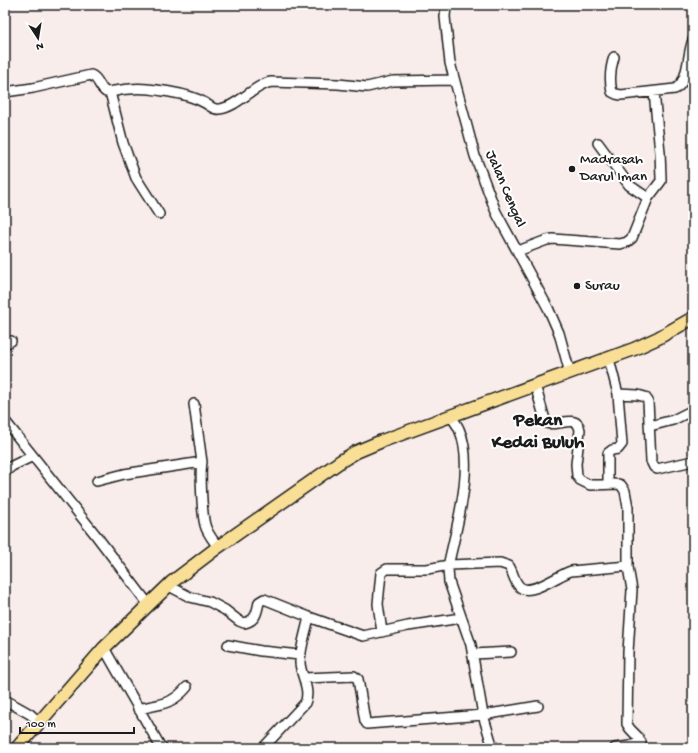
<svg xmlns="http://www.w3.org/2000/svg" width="698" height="753" font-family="'Gochi Hand',sans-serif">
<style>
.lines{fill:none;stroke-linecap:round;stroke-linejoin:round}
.minor-casing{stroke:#1c1c1c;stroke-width:12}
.major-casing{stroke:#1c1c1c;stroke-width:15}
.minor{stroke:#fff;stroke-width:9}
.major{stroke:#f9df96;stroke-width:12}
.poi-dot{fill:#1c1c1c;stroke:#fff;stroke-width:1.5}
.labels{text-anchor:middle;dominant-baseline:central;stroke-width:4;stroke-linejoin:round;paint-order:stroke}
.poi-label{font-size:15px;fill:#1c1c1c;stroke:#fff;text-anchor:start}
.street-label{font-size:15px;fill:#1c1c1c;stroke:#fff}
.district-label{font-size:19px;font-weight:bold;fill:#1c1c1c;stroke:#fff}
</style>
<rect width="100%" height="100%" fill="#f8edea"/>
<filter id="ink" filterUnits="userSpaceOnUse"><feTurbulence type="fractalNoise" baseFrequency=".025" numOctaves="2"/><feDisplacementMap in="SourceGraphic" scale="8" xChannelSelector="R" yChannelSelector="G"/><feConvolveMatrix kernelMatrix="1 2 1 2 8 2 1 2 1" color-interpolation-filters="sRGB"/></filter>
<g filter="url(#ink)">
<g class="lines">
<g class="minor-casing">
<path id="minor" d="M446,5L445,17L450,63L475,156L496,212L548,308L559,333L570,373
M614,57C610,69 609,79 612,92L616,94L621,95L675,89C689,82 687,54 693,40
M5,92L33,88L91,75C99,78 99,88 106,92C114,92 122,89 130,89C144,87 157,90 170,92C182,94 195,97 205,103C210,106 214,110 219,109C236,108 254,85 271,82L338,84L367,87L393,81L454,80
M110,92L123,143L136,178L159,214
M598,143L629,185L648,198
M518,251L547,240L553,239L620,244L627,242L632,238L648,198L661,181V178L660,152L654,92
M5,344L11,341
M535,385L546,423C558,427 577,413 580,430L576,464L577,476L580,480L590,485L618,484L621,485L625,491L628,507V567L632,590L628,652L627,724C632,735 639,732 642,748
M618,394L638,395L645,397L648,401L651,461L654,467L657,469L693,461
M194,404L202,462C200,473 202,514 205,525C207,533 213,540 218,547
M451,416C453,420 457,424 459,429C475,464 457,525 449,562L448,569L449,582L471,645L483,715L493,748
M5,421L95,534L149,605
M650,426L673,420L693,410
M5,472L12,466L33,456
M97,481L124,474L202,462
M608,484V453L612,450L618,449L622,444L618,394L609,359
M169,586L190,597L210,602L225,610L239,621L244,623C256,621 257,612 259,602L264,599L309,617L363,636L408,626L461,618
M382,632L378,604L381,573L387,569H427L449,565L500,563L509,566C513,572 514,581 519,586C529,598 558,575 571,571L628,566
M228,645L261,651L300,655
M104,648L159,744L162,748
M474,654L511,652
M304,678L354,676L358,679L365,721L367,724L483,715L538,706
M5,700L30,714L39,722
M138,709C160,704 172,705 187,687
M263,748L305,703C311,690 301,676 300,663C300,648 306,632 309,617
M615,748L630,746L641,742"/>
</g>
<g class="major-casing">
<path id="major" d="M17,748L104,648L172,582L218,547L341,461L356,452L382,441L634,349L658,338L693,318"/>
</g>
<use href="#minor" class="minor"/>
<use href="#major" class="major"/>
</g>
</g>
<g class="poi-dot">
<circle cx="572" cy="169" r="4"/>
<circle cx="577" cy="286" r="4"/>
</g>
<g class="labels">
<g class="poi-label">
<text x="580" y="160">Madrasah<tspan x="580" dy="17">Darul Iman</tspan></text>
<text x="585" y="286">Surau</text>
</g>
<g class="street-label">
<text transform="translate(505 189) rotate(67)">Jalan Cengal</text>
</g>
<g class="district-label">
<text x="538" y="421">Pekan<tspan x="538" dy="22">Kedai Buluh</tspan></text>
</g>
</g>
<rect width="698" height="753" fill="none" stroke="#fff" stroke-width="20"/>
<rect x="10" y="10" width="678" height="733" fill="none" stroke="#1c1c1c" stroke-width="1.5" filter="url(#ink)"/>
<g transform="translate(38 38) rotate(168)" stroke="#ffffff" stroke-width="3" paint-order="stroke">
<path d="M0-3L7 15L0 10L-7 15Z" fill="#1c1c1c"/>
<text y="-6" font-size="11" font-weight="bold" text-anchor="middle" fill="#1c1c1c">N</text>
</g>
<path d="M20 727v6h114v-6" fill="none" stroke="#1c1c1c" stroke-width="2"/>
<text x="26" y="727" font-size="12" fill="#1c1c1c" stroke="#ffffff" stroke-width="3" paint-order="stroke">100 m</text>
</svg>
